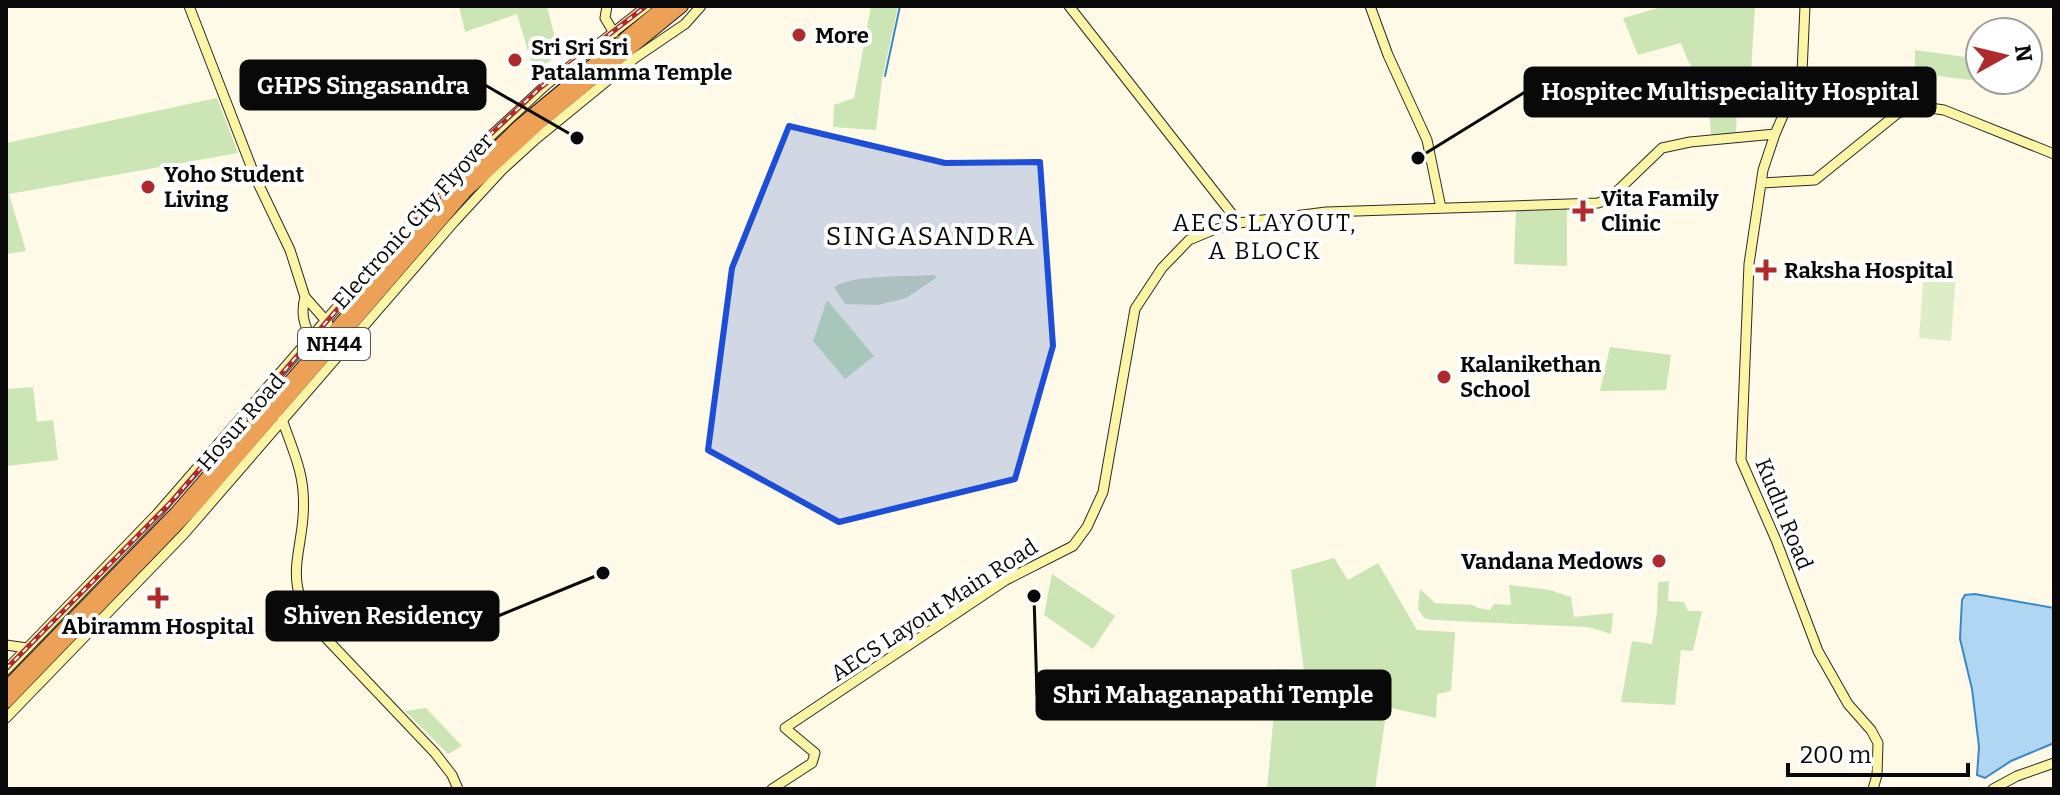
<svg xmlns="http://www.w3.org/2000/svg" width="2060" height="795" font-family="Bitter,serif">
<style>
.green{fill:#cbe5b4}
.cemetery{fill:#d0dcbb}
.pitch{fill:#ddedc5}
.water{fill:#afd6f2;stroke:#3a88c5;stroke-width:2}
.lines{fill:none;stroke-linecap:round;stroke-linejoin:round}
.stream{stroke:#3a88c5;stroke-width:2}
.secondary-casing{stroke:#2b2b2b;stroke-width:11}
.highway-casing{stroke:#1a1a1a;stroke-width:14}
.secondary{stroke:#fbf5a5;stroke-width:9}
.highway{stroke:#eda156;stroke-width:12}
.rail-casing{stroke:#b12a2b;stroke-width:5}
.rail{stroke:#fff;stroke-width:2;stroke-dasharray:6;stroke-linecap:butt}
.marked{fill:#1d4ed8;fill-opacity:0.2;stroke:#1d4ed8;stroke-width:6;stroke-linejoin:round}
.poi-dot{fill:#b12a2b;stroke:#fff;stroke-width:3}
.labels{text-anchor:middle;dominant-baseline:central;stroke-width:8;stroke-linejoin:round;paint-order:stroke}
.shield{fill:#fff;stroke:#535353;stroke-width:2}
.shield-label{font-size:20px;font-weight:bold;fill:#090909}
.poi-label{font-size:22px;font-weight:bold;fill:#090909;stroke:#fff;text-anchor:start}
.street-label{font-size:22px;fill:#090909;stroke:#fff}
.neighbourhood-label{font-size:24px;letter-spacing:2px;fill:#090909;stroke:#fff}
.quarter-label{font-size:26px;letter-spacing:2px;fill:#090909;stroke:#fff}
.leader{fill:none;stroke:#090909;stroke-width:3}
.callout-dot{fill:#090909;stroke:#fff;stroke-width:3}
.callout{fill:#090909;stroke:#090909;stroke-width:3}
.callout-label{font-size:24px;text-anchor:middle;font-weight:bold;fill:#fff}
</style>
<rect width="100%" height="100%" fill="#fefae7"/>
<path class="green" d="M459,6H547L559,54L534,72L517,14L465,32Z
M871,6H898L882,80L876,130L833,127L834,105L854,98Z
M1665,6H1755L1749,106H1737L1736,133L1711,136L1708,91L1688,61L1681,43L1638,55L1623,18Z
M1915,50L1965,57L1966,53L1980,54V80H2018L2017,86L1915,73Z
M217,98L238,153L9,194L26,251L6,254V143Z
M1567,208V266L1514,264L1516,210Z
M827,300L874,356L845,379L813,341Z
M1610,347L1671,355L1666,390L1600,391Z
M33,387L37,422L53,420L58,460L6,466V389Z
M1334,558L1348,580L1378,563L1417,630L1455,632L1451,691L1437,694L1436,718L1387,707L1375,789H1267L1278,669L1304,671L1291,570Z
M1052,574L1115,616L1093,649L1044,615Z
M1669,581L1668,601L1684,602L1688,611H1702L1693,651L1681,650L1675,705L1621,702L1632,641L1652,644L1657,612L1658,582Z
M1509,585L1550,590L1571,597L1574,617L1613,613L1611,634L1588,627L1432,620L1424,618L1418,609L1420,589L1435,603L1473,605L1478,608L1490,610L1494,604L1511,605Z
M426,708L462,746L448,754L405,711Z"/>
<path class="cemetery" d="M935,275L936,278L906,298L878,305L845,304L834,287C854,274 908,277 935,275Z"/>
<path class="pitch" d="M1924,272L1956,275L1951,341L1919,338Z"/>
<path class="water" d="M1975,594L2054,608V743L2011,761L1985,778L1977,775L1979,747L1972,689L1960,639L1962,600L1965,595Z"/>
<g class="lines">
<path class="stream" d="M885,76L900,6"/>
<g class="secondary-casing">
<path id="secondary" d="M189,6L256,179L290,250L305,297L328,323
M607,6L605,18L614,33
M1069,6L1239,223
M1370,6L1388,55L1427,140L1441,208
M1805,6L1802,72L1775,134L1763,170L1749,264L1741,460L1776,540L1818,651L1848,704L1871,730L1878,743L1877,775L1873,789
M1761,183L1815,180L1898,113L1916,106L1944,110L2054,154
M305,297C301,311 303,326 312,337
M282,419C290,443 301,466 303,491C308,552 275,578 322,634L435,753L452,775L458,789
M6,645L27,648
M6,670L157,514L467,158L546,85L647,6
M6,718L184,534L454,222L502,170L536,139L635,58L685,24L701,6
M772,789L812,763L815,753L785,728L1006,580L1073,546L1087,527L1103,492L1135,309L1162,268L1189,240L1213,230L1239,223L1326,212L1598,203L1609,199L1662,148L1690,142L1775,134
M1993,789L2017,776L2054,763"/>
</g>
<g class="highway-casing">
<path id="highway" d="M6,688L176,513L471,173L519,126L664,6
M6,702L195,506L466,191L545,118L682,6"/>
</g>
<use href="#secondary" class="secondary"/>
<use href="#highway" class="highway"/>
<g class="rail-casing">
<path id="rail" d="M6,669L172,501L477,147L540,88L646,6"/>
</g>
<use href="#rail" class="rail"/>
</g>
<path class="marked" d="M789,126L945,163L1040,162L1053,346L1015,479L839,522L708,450L732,268Z"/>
<g class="poi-dot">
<circle cx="799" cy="35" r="8"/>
<circle cx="515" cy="60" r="8"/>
<circle cx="148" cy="187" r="8"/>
<path d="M1579 199h8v8h8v8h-8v8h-8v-8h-8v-8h8z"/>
<path d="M1762 258h8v8h8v8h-8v8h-8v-8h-8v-8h8z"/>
<circle cx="1444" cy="377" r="8"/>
<circle cx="1659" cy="561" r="8"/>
<path d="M154 586h8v8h8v8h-8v8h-8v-8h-8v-8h8z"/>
</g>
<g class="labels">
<rect class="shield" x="298" y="328" width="72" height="32" rx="6"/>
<g class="shield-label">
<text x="334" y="344">NH44</text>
</g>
<g class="poi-label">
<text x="815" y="35">More</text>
<text x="531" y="47">Sri Sri Sri<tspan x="531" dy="25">Patalamma Temple</tspan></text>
<text x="164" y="174">Yoho Student<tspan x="164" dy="25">Living</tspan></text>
<text x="1601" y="198">Vita Family<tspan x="1601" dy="25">Clinic</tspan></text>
<text x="1784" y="270">Raksha Hospital</text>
<text x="1460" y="364">Kalanikethan<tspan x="1460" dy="25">School</tspan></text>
<text x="1643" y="561" text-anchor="end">Vandana Medows</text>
<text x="158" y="626" text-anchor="middle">Abiramm Hospital</text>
</g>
<g class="street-label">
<text transform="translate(413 221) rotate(-48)">Electronic City Flyover</text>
<text transform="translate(241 422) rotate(-49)">Hosur Road</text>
<text transform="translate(1784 514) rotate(68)">Kudlu Road</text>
<text transform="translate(934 610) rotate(-33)">AECS Layout Main Road</text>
</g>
<g class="neighbourhood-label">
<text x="1265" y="223">AECS LAYOUT,<tspan x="1265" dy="28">A BLOCK</tspan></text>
</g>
<g class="quarter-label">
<text x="931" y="236">SINGASANDRA</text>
</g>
</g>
<path class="leader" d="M577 138L485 85M1418 158L1525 92M603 573L498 616M1034 596L1037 695"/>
<g class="callout-dot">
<circle cx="577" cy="138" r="8"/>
<circle cx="1418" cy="158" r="8"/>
<circle cx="603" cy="573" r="8"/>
<circle cx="1034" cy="596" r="8"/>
</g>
<g class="callout">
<rect x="241" y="61" width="244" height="48" rx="8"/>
<rect x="1525" y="68" width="410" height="48" rx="8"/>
<rect x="267" y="592" width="231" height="48" rx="8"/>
<rect x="1037" y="671" width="353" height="48" rx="8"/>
</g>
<g class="callout-label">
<text x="363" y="94">GHPS Singasandra</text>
<text x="1730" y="100">Hospitec Multispeciality Hospital</text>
<text x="383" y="624">Shiven Residency</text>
<text x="1213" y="703">Shri Mahaganapathi Temple</text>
</g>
<rect width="2060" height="795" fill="none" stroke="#090909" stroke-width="16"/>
<g transform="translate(2004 56) rotate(82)"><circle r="38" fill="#ffffff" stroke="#9d9d9d" stroke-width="2"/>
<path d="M0-6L14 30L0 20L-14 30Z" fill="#b12a2b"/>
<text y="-12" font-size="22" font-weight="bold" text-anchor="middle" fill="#090909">N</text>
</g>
<path d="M1788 763v12h180v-12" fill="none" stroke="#090909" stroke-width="4"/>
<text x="1800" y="763" font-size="24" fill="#090909" stroke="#ffffff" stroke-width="6" paint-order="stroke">200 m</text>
</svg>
